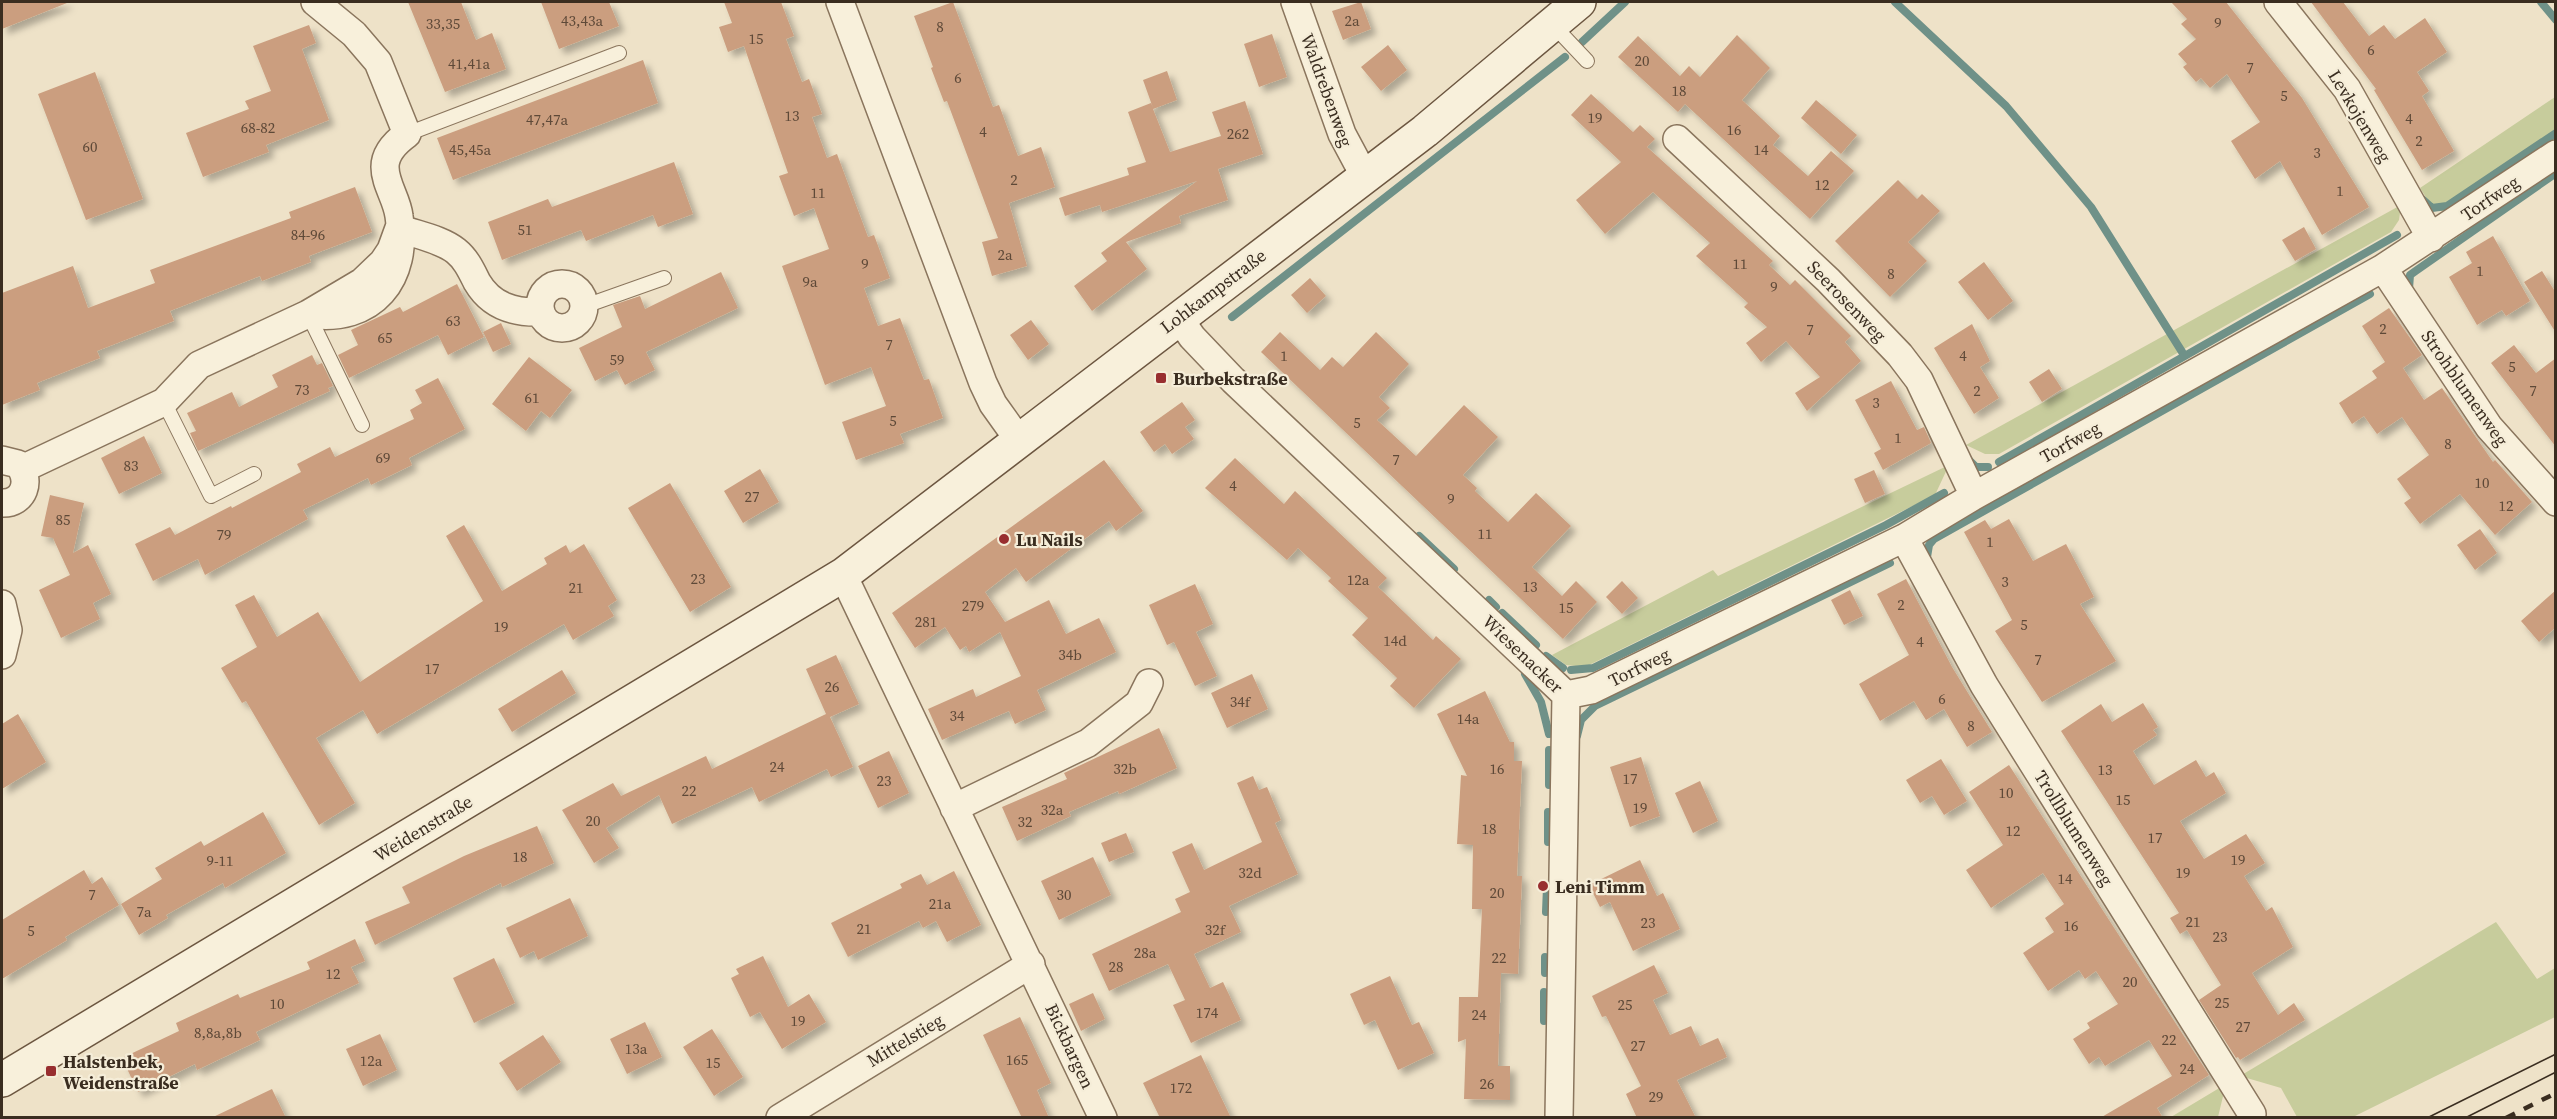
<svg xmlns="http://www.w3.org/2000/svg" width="2557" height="1119" font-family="'Source Serif 4',serif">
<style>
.green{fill:#c7cc9c}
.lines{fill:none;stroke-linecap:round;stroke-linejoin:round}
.stream{stroke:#6f9188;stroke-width:8}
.building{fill:#cb9e7f;filter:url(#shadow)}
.lane-casing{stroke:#8a755d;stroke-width:16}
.street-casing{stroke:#8a755d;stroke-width:30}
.secondary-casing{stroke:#6c5640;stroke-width:36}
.lane{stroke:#f8f0db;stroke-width:14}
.street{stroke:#f8f0db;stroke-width:27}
.secondary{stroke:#f8f0db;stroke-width:33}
.tram{stroke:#3a2d20;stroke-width:1.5}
.rail{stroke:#3a2d20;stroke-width:4.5;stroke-dasharray:10 10;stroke-linecap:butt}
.poi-dot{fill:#982e2f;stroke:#f5edd8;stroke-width:2}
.labels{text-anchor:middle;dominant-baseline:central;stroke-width:4.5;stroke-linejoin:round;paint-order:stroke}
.number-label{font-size:15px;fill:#5e4938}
.street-label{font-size:18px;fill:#3a2d20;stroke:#f5edd8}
.poi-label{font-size:18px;font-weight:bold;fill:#3a2d20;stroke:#f5edd8;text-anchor:start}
</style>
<defs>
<filter id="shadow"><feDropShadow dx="5.5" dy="5.5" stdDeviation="3" flood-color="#0004"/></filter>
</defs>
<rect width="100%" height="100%" fill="#eee2c8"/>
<path class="green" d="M2555,97V140L2445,213L2431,205L2420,188Z
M2401,205L2399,220L2391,232L1999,454H1985L1966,445Z
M1949,465L1935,495L1585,667L1566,665L1552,655L1713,570L1718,576Z
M2496,922L2537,979L2555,968V1017L2353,1117H2297L2281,1088L2240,1076Z
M2226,1084L2218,1117H2171Z"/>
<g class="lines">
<path class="stream" d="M1895,2L2006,106L2091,207L2184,355
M2541,2L2556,20
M1582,42L1625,2
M2422,199L2432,208L2447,206L2556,133
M2409,289L2410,275L2417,270L2556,173
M1232,317L1565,57
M1969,460L1976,467H1988
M1999,462L2397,235
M1419,536L1454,569
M1927,557L1929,545L1934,539L2370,294
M1489,600L1496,607
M1502,613L1536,645
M1546,656L1563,668
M1571,670L1593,668L1886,525L1944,493
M1525,674L1541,702L1549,734
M1577,736L1581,720L1595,706L1890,563
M1549,785V750
M1548,842V812
M1546,912L1547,887
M1545,973V957
M1544,1021V992"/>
</g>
<path class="building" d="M2,2H67V3L2,29Z
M408,2H461L476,40L492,33L506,69L445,92Z
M541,2H609L619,26L559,49Z
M724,2H781L794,36L786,39L802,82L809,79L822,114L812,117L827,158L837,154L868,237L874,235L890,278L864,288L878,326L900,318L924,380L929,379L943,418L900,434L904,443L856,460L842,422L886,406L871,367L825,385L782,266L829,249L814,208L794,216L779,176L788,173L744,46L728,52L719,27L732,23Z
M953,2L993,107L999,105L1018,156L1041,147L1055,187L1009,203L1027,266L992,276L982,242L998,238L947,101L944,102L931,68L933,67L914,16Z
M1361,2L1371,29L1343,40L1332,11Z
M2171,2H2226L2302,98L2369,207L2322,235L2280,161L2255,179L2231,141L2260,122L2227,74L2210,88L2201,78L2196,82L2183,67L2187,64L2178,54L2196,39L2181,24L2187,19Z
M2311,2H2343L2369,36L2384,25L2395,39L2425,18L2447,52L2417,72L2429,91L2422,96L2454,151L2422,170L2374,90L2376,89Z
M309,25L316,43L302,49L329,120L266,145L269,152L203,177L186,133L249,109L245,101L271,91L253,46Z
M1272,34L1287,77L1259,87L1244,44Z
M1737,35L1770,68L1742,100L1780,136L1773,145L1808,176L1831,151L1854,171L1810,219L1685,104L1678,112L1618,57L1638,36L1680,76L1689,66L1700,77Z
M1388,45L1407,70L1381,91L1361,67Z
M643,60L658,103L453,180L437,138Z
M1167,71L1177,100L1153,109L1170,152L1221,136L1212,112L1245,101L1263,154L1218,169L1228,200L1179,216L1181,223L1126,242L1147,269L1092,311L1074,286L1107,261L1101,253L1197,181L1102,212L1100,205L1065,216L1059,198L1129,175L1127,168L1146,162L1128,112L1151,103L1153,108L1143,80Z
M95,72L143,199L86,220L38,94Z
M1591,94L1633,132L1640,125L1655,139L1647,147L1773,261L1769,265L1790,285L1795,280L1851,336L1845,342L1861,361L1807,411L1795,393L1820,377L1786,341L1761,362L1746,343L1767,327L1744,307L1748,303L1696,256L1710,243L1653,192L1605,234L1576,200L1621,162L1571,115Z
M1816,100L1857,135L1841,154L1801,118Z
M674,162L693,214L658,227L653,215L586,241L581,230L502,260L488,222L548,199L552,207Z
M1898,180L1917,199L1922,194L1940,211L1908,242L1927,261L1890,297L1835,241Z
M355,187L372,232L309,256L311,262L262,281L260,276L170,311L174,321L97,351L100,358L37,383L40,390L2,405V293L73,266L88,308L155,283L150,270L291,218L289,212Z
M2304,227L2316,249L2295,261L2282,240Z
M2493,236L2530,301L2506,316L2502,310L2477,325L2449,277L2472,263L2466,252Z
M1984,262L2013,301L1988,320L1958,282Z
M2542,271L2556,293V333L2524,282Z
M721,272L738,308L646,352L655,370L625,385L617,370L595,381L579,348L622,327L613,305L640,296L645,309Z
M1310,278L1326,296L1307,313L1291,295Z
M457,284L484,337L448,355L438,335L349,378L338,355L358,345L351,330L400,307L403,312Z
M2389,308L2422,355L2403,368L2424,400L2442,388L2493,462L2495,460L2532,502L2495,535L2460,494L2420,524L2404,503L2411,498L2397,479L2429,455L2402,417L2377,434L2364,416L2352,424L2339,403L2377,378L2372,371L2385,362L2362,326Z
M1031,320L1049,344L1028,360L1010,335Z
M501,323L511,344L493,352L483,332Z
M1972,324L1990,361L1980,367L1999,398L1974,414L1934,348Z
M1280,332L1320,370L1332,357L1343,367L1376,332L1409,364L1379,397L1390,408L1377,420L1416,456L1464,405L1498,437L1463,475L1477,488L1475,491L1508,522L1536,493L1571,526L1532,567L1562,596L1576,581L1597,602L1563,639L1261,352Z
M2514,345L2536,373L2556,358V447L2491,363Z
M312,355L317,365L322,363L333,386L328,388L330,391L198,451L190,433L196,431L187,413L232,392L239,407L278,387L272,375Z
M529,357L572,390L550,418L541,411L526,431L492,404Z
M2049,369L2062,389L2042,402L2029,382Z
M438,378L465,429L409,458L412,465L371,485L368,478L303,510L308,519L205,575L198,559L153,581L135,544L170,527L175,535L231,506L232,508L301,472L297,464L330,447L335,457L414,419L410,410L422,403L415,390Z
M1891,381L1917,430L1924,427L1931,443L1883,470L1874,453L1881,449L1855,400Z
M1182,402L1195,420L1185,427L1194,439L1172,454L1165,444L1154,452L1140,432Z
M144,436L162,473L119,494L101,458Z
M1235,458L1284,504L1295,491L1387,578L1378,587L1433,640L1436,636L1461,659L1414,708L1390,686L1397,678L1352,635L1368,618L1328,581L1331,578L1298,548L1287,560L1205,488Z
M1104,460L1143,511L1116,531L1109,521L1026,582L1016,568L985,592L1005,622L1049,600L1066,634L1099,618L1116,652L1037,690L1046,710L1015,724L1009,711L942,740L928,709L973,689L976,697L1021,676L1000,632L969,652L966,646L960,650L945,627L915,648L892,613Z
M760,469L779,502L743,523L724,491Z
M1874,470L1885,494L1865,503L1854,479Z
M670,483L731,587L690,612L628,508Z
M50,495L84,503L73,553L88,545L111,594L93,603L100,619L61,638L39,590L70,575L53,538L41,536Z
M2009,519L2033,561L2066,544L2094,597L2080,604L2116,661L2042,702L1995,631L2012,620L1964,532L1985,520L1991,529Z
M464,525L502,591L547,564L544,558L566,545L570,553L584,544L617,600L608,606L614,616L573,640L564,624L377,734L363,710L316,738L355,803L319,825L246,701L242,703L221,668L257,647L235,605L254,595L277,637L318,612L360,682L483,601L446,536Z
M2480,529L2497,553L2475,570L2457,545Z
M1906,579L1952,667L1992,732L1967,747L1944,709L1926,720L1914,701L1880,721L1859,684L1909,655L1877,594Z
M1622,581L1638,598L1622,614L1606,597Z
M1195,584L1213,624L1196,632L1217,676L1195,686L1174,642L1167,645L1149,605Z
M1850,590L1863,616L1844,625L1831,600Z
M2556,590V627L2539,642L2521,621Z
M836,655L859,704L830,717L853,767L831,777L827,769L759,802L752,787L672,824L659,795L606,828L619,848L594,863L562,810L613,783L621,796L706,756L712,769L826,714L806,669Z
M562,670L576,693L512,732L498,709Z
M1252,674L1268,709L1227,728L1211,693Z
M1485,691L1510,742H1514V761H1522L1517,876H1522L1518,974L1501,973L1498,1066H1510V1100L1464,1099L1466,1039L1458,1042L1459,997H1478L1482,909H1472L1473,845L1457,844L1461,775L1467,776L1437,714Z
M2143,703L2158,727L2153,730L2157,735L2133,751L2154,785L2196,760L2206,777L2214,772L2226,793L2180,821L2204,859L2246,834L2265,863L2244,876L2266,911L2272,907L2293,947L2252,973L2278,1015L2294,1003L2305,1020L2240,1060L2238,1057L2236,1058L2199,1000L2221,985L2187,930L2180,934L2170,918L2179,913L2061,731L2101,704L2112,722Z
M18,714L46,762L2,789V724Z
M1159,728L1177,768L1119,794L1118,791L1069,812L1071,816L1017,841L1002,807L1067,779L1064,773Z
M889,751L909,793L878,808L858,766Z
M1641,757L1660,816L1630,827L1610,767Z
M1941,759L1967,801L1944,815L1932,796L1920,803L1906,780Z
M2009,765L2209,1075L2157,1108L2163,1118H2100L2172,1076L2149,1040L2105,1066L2099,1057L2089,1064L2073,1039L2090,1028L2087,1023L2118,1004L2096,971L2085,979L2079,970L2048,991L2023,953L2054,932L2045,918L2064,904L2043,873L1991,908L1966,870L2003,845L1969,792Z
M1253,776L1259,790L1267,787L1281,820L1275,823L1298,874L1229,906L1241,932L1194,954L1210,988L1223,982L1241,1020L1191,1043L1173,1005L1185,1000L1168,964L1109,991L1092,954L1181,912L1175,899L1190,892L1172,852L1192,843L1204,870L1262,842L1237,783Z
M1700,781L1718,821L1693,833L1675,793Z
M263,812L286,853L225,888L223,883L166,915L168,918L139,935L121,904L162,879L155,868L201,841L204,846Z
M537,826L554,863L502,887L501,883L375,945L365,922L410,903L402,887L464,856Z
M1126,833L1134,852L1109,862L1101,843Z
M1093,857L1111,895L1059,920L1041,881Z
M1640,860L1657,896L1663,893L1680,929L1633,951L1610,902L1600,907L1589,885Z
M84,870L92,884L102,877L119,905L65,937L67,940L2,979V920Z
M954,871L981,925L947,942L936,921L923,928L919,921L848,957L831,923L902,888L900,884L921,874L927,885Z
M570,898L588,936L538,960L534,951L520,958L506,928Z
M355,939L365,961L351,967L359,983L256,1032L260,1040L197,1070L195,1064L138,1092L122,1058L179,1031L176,1023L238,994L240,998L310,969L307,962Z
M763,956L788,1007L809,994L826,1022L782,1049L760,1012L750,1017L731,978L739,974L736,969Z
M494,958L515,1003L474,1023L453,978Z
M1654,965L1668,993L1653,1000L1670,1035L1691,1026L1700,1046L1718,1038L1727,1057L1677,1080L1696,1118H1637L1626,1094L1641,1086L1606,1016L1602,1017L1592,996Z
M1390,976L1412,1025L1419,1022L1434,1053L1398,1070L1375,1020L1364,1025L1350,994Z
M1093,993L1105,1019L1081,1031L1069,1004Z
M1020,1017L1051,1083L1037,1090L1049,1118H1022L983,1035Z
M645,1022L662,1057L627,1074L610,1039Z
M712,1029L743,1077L714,1096L683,1047Z
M380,1034L397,1070L363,1086L346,1049Z
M543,1035L561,1062L517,1091L499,1063Z
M1201,1055L1231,1118H1160L1143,1083Z
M272,1089L286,1118H211Z"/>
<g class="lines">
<g class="lane-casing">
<path id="lane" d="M1553,25L1587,61
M407,134L619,53
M585,306L664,278
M308,314L362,425
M164,402L211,496L254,474"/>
</g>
<g class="street-casing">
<path id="street" d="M840,2L983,383L993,404L1018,439
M1295,2L1342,134L1365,177
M2278,2L2347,89L2431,238
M1677,139L1828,280L1900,355L1919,380L1974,496
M399,228C417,235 441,239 456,251C466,259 471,270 477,282C491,306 514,313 541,312
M2383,268L2489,427L2556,502
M540 306a22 22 0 1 1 44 0a22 22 0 1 1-44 0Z
M308,314C373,324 409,279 399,216C397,199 385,184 385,167C385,153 396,142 407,134L378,62L354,34L315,2
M1179,318L1192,337L1233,380L1566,695L1559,1118
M2,460L18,464C32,480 24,504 2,503
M22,469L164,402L199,365L308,314L362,282L383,262L391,250L399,228
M1904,538L1984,685L2252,1114
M843,575L1103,1118
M2,604L8,630L2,655
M1566,695L1591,690L1904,538L1974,496L2383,268L2556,154
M954,808L1088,743L1139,703L1149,683
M780,1118L1031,964"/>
</g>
<g class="secondary-casing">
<path id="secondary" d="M2,1080L843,575L1425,131L1579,2"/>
</g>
<use href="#lane" class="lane"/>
<use href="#street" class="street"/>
<use href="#secondary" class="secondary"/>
<path class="tram" d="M2427,1118L2556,1054
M2465,1118L2556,1072"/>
<path class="rail" d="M2506,1118L2556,1093"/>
</g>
<g class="poi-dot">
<rect x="1155" y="372" width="12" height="12" rx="3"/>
<circle cx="1004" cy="539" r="6"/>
<circle cx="1543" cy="886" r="6"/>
<rect x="45" y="1065" width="12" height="12" rx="3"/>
</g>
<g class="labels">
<g class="number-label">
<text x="582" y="20">43,43a</text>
<text x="1352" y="20">2a</text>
<text x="2218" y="22">9</text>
<text x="443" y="23">33,35</text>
<text x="940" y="26">8</text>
<text x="756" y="38">15</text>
<text x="2371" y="49">6</text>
<text x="1642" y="60">20</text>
<text x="469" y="63">41,41a</text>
<text x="2250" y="67">7</text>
<text x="958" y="77">6</text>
<text x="1679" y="90">18</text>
<text x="2284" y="95">5</text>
<text x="792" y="115">13</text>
<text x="1595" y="117">19</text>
<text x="2409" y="118">4</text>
<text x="547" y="119">47,47a</text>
<text x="258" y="127">68-82</text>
<text x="1734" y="129">16</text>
<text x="983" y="131">4</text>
<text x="1238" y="133">262</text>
<text x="2419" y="140">2</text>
<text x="90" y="146">60</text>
<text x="470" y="149">45,45a</text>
<text x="1761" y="149">14</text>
<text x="2317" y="152">3</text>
<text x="1014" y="179">2</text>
<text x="1822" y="184">12</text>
<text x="2340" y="190">1</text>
<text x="818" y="192">11</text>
<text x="525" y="229">51</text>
<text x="308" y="234">84-96</text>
<text x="1005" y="254">2a</text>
<text x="865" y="263">9</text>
<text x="1740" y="263">11</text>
<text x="2480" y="270">1</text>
<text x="1891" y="273">8</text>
<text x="810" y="281">9a</text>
<text x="1774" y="286">9</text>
<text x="453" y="320">63</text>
<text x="2383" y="328">2</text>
<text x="1810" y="329">7</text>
<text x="385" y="337">65</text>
<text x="889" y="344">7</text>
<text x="1284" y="355">1</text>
<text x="1963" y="355">4</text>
<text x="617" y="359">59</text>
<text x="2512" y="366">5</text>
<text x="302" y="389">73</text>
<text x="1977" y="390">2</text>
<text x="2533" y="390">7</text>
<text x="532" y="397">61</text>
<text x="1876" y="402">3</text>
<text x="893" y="420">5</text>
<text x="1357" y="422">5</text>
<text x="1898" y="437">1</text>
<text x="2448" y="443">8</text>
<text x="383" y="457">69</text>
<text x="1396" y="459">7</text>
<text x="131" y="465">83</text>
<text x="2482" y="482">10</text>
<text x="1233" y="485">4</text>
<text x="752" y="496">27</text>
<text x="1451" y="498">9</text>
<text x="2506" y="505">12</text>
<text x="63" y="519">85</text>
<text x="1485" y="533">11</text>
<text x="224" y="534">79</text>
<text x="1990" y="541">1</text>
<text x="698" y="578">23</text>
<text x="1358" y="579">12a</text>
<text x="2005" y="581">3</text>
<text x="1530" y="586">13</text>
<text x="576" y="587">21</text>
<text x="1901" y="604">2</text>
<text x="973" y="605">279</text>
<text x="1566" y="607">15</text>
<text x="926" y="621">281</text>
<text x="2024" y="624">5</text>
<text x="501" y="626">19</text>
<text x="1395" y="640">14d</text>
<text x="1920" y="641">4</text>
<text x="1070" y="654">34b</text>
<text x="2038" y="659">7</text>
<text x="432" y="668">17</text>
<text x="832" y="686">26</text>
<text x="1942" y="698">6</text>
<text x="1240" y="701">34f</text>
<text x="957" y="715">34</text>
<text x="1468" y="718">14a</text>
<text x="1971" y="725">8</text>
<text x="777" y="766">24</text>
<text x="1125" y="768">32b</text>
<text x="1497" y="768">16</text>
<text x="2105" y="769">13</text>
<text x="1630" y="778">17</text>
<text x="884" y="780">23</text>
<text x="689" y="790">22</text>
<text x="2006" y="792">10</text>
<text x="2123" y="799">15</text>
<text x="1640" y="807">19</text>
<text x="1052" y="809">32a</text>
<text x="593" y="820">20</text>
<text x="1025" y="821">32</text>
<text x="1489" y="828">18</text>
<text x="2013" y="830">12</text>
<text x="2155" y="837">17</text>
<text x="520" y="856">18</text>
<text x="2238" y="859">19</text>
<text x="220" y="860">9-11</text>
<text x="1250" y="872">32d</text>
<text x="2183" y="872">19</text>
<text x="2065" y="878">14</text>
<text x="1497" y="892">20</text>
<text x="92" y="894">7</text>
<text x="1064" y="894">30</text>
<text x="940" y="903">21a</text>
<text x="144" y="911">7a</text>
<text x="2193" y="921">21</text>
<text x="1648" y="922">23</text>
<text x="2071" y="925">16</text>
<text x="864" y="928">21</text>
<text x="1215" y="929">32f</text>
<text x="31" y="930">5</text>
<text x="2220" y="936">23</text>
<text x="1145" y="952">28a</text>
<text x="1499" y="957">22</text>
<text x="1116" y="966">28</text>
<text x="333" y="973">12</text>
<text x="2130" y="981">20</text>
<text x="2222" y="1002">25</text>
<text x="277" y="1003">10</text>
<text x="1625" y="1004">25</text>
<text x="1207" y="1012">174</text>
<text x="1479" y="1014">24</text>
<text x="798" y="1020">19</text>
<text x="2243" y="1026">27</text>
<text x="218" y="1032">8,8a,8b</text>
<text x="2169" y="1039">22</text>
<text x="1638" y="1045">27</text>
<text x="636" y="1048">13a</text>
<text x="1017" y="1059">165</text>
<text x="371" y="1060">12a</text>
<text x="713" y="1062">15</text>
<text x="2187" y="1068">24</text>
<text x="1487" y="1083">26</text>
<text x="1181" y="1087">172</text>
<text x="1656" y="1096">29</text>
</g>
<g class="street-label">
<text transform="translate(1327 90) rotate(70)">Waldrebenweg</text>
<text transform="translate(2360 116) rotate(59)">Levkojenweg</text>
<text transform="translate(2490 198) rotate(-34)">Torfweg</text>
<text transform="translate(1213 291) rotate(-37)">Lohkampstraße</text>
<text transform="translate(1847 301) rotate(46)">Seerosenweg</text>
<text transform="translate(2465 388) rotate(55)">Strohblumenweg</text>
<text transform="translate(2070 442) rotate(-29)">Torfweg</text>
<text transform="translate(1523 654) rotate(44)">Wiesenacker</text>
<text transform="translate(1639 667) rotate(-26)">Torfweg</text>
<text transform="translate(423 828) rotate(-31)">Weidenstraße</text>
<text transform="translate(2074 828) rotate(58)">Trollblumenweg</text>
<text transform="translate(905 1040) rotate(-31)">Mittelstieg</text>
<text transform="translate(1070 1046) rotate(65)">Bickbargen</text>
</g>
<g class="poi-label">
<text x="1173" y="378">Burbekstraße</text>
<text x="1016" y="539">Lu Nails</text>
<text x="1555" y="886">Leni Timm</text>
<text x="63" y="1061">Halstenbek,<tspan x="63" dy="21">Weidenstraße</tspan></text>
</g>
</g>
<rect width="2557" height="1119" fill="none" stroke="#3a2d20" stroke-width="6"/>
</svg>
